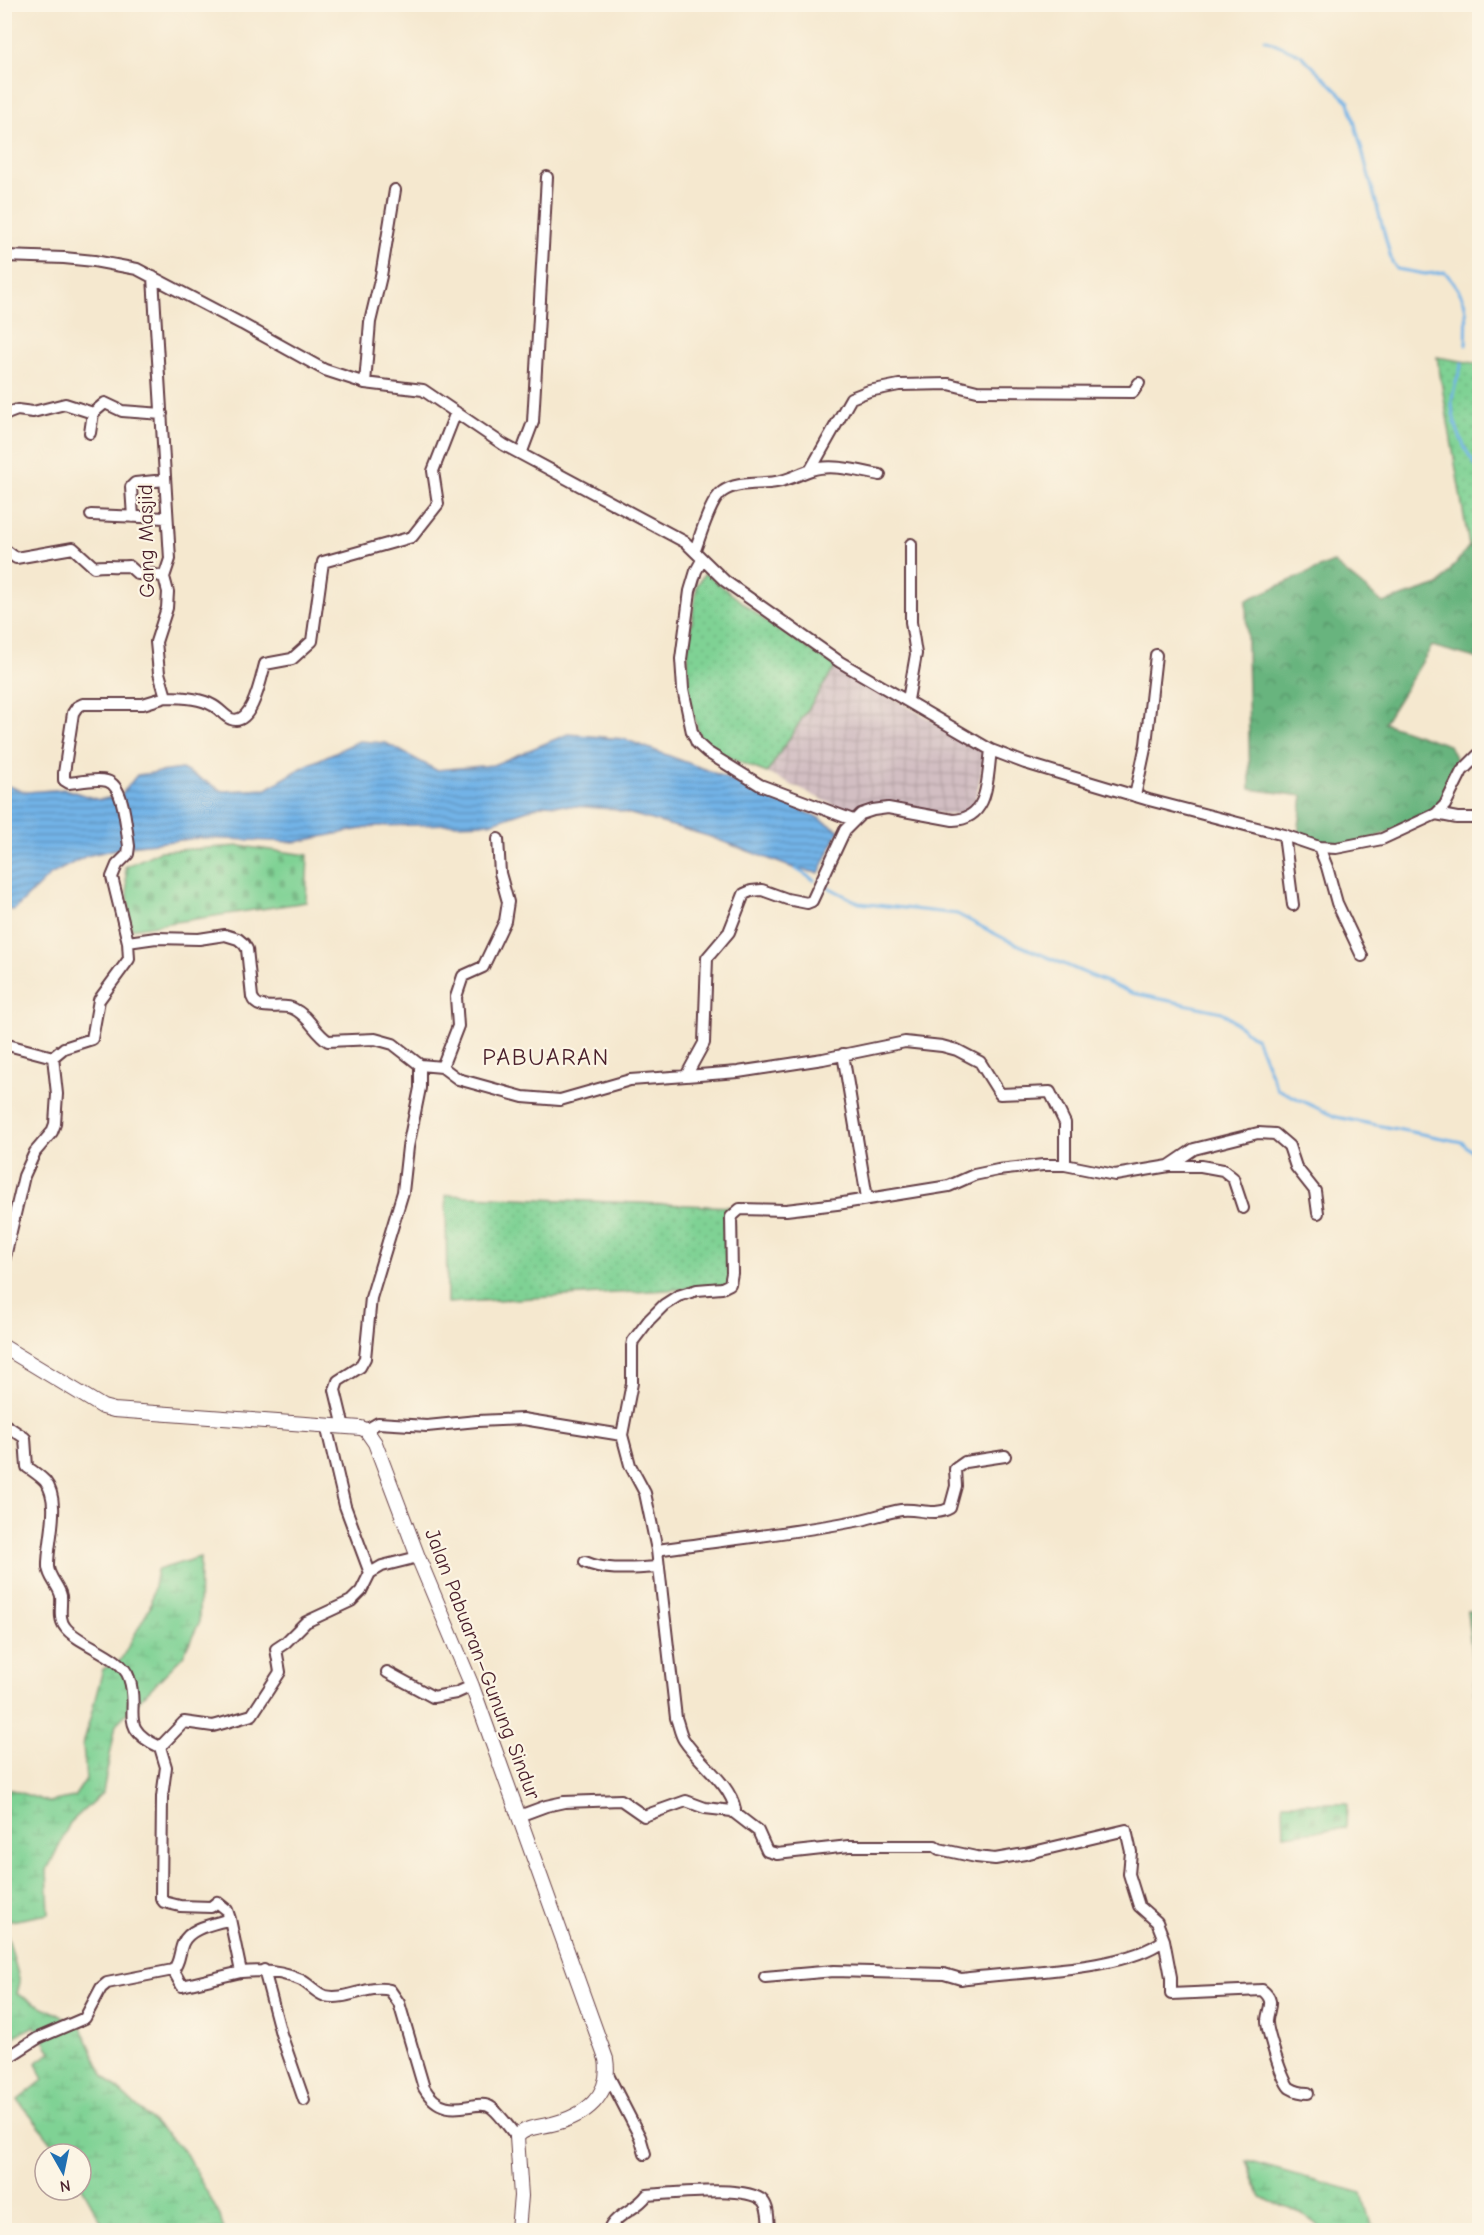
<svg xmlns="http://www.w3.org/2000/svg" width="1484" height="2235" font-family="'Comic Neue',sans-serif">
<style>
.industrial{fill:url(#industrial-grid)}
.grass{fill:url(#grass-dots);stroke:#647860;stroke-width:1.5}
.forest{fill:url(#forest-crowns);stroke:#586a54;stroke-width:1.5}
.wetland{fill:url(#wetland-marsh);stroke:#647860;stroke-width:1.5}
.cemetery{fill:url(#cemetery-stones);stroke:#647860;stroke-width:1.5}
.water{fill:url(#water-rules);stroke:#5e6989;stroke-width:1.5}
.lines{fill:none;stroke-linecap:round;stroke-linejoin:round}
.stream{stroke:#72b3e7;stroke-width:3}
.minor-casing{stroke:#643d44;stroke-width:14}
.tertiary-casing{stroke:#643d44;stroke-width:16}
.minor{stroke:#fff;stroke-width:10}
.tertiary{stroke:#fff;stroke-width:14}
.labels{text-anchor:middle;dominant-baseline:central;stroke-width:4.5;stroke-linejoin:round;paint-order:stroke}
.street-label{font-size:21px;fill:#4a1f2b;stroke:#fcf5e5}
.quarter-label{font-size:24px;letter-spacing:1.5px;fill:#4a1f2b;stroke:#fcf5e5}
</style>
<defs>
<pattern id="industrial-grid" width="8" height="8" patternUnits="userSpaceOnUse" patternTransform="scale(1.5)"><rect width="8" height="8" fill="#d2bec2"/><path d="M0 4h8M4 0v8" fill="none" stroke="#b6a3a7"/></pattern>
<pattern id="grass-dots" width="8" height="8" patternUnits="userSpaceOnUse" patternTransform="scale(1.5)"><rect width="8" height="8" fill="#7fd294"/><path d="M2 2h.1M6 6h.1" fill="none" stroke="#6fb480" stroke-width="1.8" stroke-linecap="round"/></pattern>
<pattern id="forest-crowns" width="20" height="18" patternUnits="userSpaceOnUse" patternTransform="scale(1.5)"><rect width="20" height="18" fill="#67b47e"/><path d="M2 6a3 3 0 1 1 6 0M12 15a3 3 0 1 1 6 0" fill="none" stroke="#579267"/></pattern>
<pattern id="wetland-marsh" width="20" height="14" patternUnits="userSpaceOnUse" patternTransform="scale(1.5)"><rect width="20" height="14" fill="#7fd294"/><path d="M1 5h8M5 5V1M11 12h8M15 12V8" fill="none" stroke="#6fb480"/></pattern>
<pattern id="cemetery-stones" width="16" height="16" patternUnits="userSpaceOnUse" patternTransform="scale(1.5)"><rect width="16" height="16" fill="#7fd294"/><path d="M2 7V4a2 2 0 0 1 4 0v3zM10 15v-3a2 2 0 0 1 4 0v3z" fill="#6fb480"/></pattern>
<pattern id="water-rules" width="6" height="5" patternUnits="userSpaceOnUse" patternTransform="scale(1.5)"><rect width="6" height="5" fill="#72b3e7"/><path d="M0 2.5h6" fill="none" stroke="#6091bb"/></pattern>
</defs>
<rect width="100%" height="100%" fill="#fcf5e5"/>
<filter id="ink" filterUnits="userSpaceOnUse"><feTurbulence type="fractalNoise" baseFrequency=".0167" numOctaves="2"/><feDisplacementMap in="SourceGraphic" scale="12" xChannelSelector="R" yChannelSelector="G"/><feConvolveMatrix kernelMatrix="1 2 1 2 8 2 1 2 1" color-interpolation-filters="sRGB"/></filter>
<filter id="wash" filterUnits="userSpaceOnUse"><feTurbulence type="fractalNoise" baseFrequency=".008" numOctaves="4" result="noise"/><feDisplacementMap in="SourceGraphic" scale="24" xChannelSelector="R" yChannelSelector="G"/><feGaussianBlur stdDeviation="1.35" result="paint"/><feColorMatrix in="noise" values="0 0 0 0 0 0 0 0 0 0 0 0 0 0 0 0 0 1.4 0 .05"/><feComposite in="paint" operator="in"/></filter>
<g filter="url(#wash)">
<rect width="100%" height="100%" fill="#f5e8cf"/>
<path class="industrial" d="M836,666L986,751L974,805L968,812L958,815L862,808L852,814L767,773Z"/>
<path class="grass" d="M1437,357L1479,364V549L1469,546Z
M705,573L772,626L836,666L767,773L721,755L701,740L689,702L688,649L697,585Z
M446,1195L733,1207V1286L447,1303Z"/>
<path class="forest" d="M1469,546L1479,549V659L1432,646L1384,723L1449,745L1460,768L1434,812L1346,850L1297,842L1303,796L1250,789L1246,600L1333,562L1383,603L1439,585Z
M1467,1611H1479V1709H1477Z"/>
<path class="wetland" d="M200,1557L199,1623L183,1656L116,1724L103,1792L70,1823L47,1870L49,1914L5,1922L4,1786L6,1788L49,1802L74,1797L86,1779L83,1745L103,1669L120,1661L150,1607L157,1570Z
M4,1923L20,1982L17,1994L80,2025L104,2076L185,2152L220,2216L224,2230H106L81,2185V2154H61L18,2100L43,2080L36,2063L51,2052L35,2026L18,2034L5,2047Z
M1247,2161L1362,2193L1371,2226L1387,2230H1324L1301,2213L1261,2198Z"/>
<path class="cemetery" d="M240,846L308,855L306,902L131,929L125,867L160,851Z
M1283,1803H1347L1346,1828L1284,1835Z"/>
<path class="water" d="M568,734L624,739L712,772L815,816L839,830L819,873L796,869L708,836L613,809L545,804L490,823L376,826L296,842L199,838L129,846L86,856L50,875L14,910L5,909V785L27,792L65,789L99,800L121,795L137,775L182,769L223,791L267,789L303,767L359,741L386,743L436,770L493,765Z"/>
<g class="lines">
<path class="stream" d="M1265,39L1301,55L1349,102L1392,262L1397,269L1425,274L1445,272C1470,301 1467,309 1466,345
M1462,363C1459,375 1453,388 1452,400C1451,422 1466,455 1480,471
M796,869L814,880
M828,887L859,903L957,914L1007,940L1132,993L1222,1012L1257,1040L1277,1089L1336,1117L1462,1142L1480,1160"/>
</g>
</g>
<g filter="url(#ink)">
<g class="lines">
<g class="minor-casing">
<path id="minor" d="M4,256L64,258L94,261L137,269L242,324L325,370L365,383L423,390L504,445L685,542L725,581L840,662L991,750L1025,763L1149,800L1284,835L1319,847L1336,848L1382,839L1436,814L1445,805L1462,771L1480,753
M365,383L370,322L381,276L395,190
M4,415L17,410L33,412L65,404L93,413
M90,433L93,413L105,403L122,411L162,414
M521,454L533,422L547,177
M811,469L851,398L869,391L899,385L949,384L977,391L1133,392L1139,383
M91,515L167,518
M133,517L131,487L135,483L165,480
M4,549L16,558L73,548L94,567C106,565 117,567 129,566L138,574H152L164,577
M695,550C701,535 710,501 722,492C737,481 759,485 776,482C789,480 799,474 811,470C832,463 859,471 880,475
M702,560L696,571L690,591L681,659L683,689L692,732L697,743L707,752L760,785L853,820
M166,697C180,697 200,698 212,705C219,708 224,716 231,719C252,727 261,678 265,664L292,659L312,641L323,562L412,537L438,504L433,471L456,412
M908,700L916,654L911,622V544
M1135,796L1146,744L1156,655
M1436,814L1457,818H1480
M1284,835L1293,905
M1319,847L1327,867L1337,903L1362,956
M128,942L156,938L199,939L225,935L238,939L244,944L247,949L252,997C258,1014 282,1002 294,1009C309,1016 315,1033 328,1041L375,1039L393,1044L420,1065L442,1067L458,1079L523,1097L560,1100L630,1080L686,1076L704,1043L707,958L729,932L744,894L751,891L762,890L787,899L807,903L812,901L845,830L861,814L873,810L888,808L953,820C990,819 987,778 991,750
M4,1044L53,1057
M843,1054L867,1198
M442,1067L458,1026L456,997L463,976L483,967L505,921L508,902L500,873L498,839
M686,1076L738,1072L823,1059L905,1042L942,1046L957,1050L980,1062L1000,1094L1050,1092L1065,1123V1165
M1169,1166L1194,1149L1258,1133L1275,1134L1289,1146L1296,1167L1315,1191L1318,1213
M4,1261L24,1176L35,1152L52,1132L55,1124L57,1094L53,1057L64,1048L92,1039L99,1000L129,959L128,942L112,877L117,865L128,854L129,846C126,830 125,786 107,781C96,778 80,782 69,783L64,780V773L73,713L77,707L83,704H143L166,697L159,673L156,642L167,608L168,592L164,577L170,559L153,277
M4,1424L25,1438L27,1467C33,1471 40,1476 45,1481C62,1502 47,1543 48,1567C49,1578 59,1586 61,1596C62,1607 58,1618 65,1627C78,1645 122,1655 129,1678C141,1712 116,1727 160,1747L166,1767L162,1797L161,1898L164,1902L180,1906L211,1907L217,1902L227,1910L230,1919
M326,1425L345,1506L370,1573
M344,1427L335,1390L338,1381L360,1367L365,1358L371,1298L403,1192L408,1147L420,1088V1065
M366,1430L378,1423L427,1426L477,1421L523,1419L622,1435
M1005,1456L965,1462L955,1469L956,1486L950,1508C934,1517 919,1508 901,1510C888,1512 875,1517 861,1520C794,1533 725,1540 657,1550L645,1493L630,1465L622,1435L632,1383V1346L633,1341L649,1320L664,1305L678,1296L697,1290L722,1288L730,1284L732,1273L731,1217L740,1209L786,1210L837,1204L949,1186L974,1175L998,1170L1043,1165H1065L1115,1175L1169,1166H1201L1223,1170L1233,1178L1243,1208
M585,1562C608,1572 634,1568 659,1567
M387,1672L433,1697L456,1693L472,1686
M160,1747L184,1722L213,1726L252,1715L280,1672L276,1649L285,1643L306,1622L351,1601L361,1591L370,1573L382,1566L418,1557
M732,1811L758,1831L767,1851L777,1854L849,1846H935L939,1849L976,1857L995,1859L1025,1854L1126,1830L1131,1852L1129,1874L1139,1906L1157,1922L1164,1940L1171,1977V1994L1262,1990C1276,2001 1268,2008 1267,2020C1266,2028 1283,2084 1290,2088C1295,2091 1303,2093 1308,2093
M519,1816L546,1806L564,1802L621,1800L644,1816L686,1801L705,1808L732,1811L735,1809C730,1783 698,1762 684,1740C680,1734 679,1725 676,1718L657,1550
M173,1970L182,1986L241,1972
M264,1970L281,2034L304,2100
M765,1977L834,1971L944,1974L961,1979C1015,1971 1123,1972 1164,1940
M4,2060L38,2038L85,2018L101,1988L107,1983L173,1970C180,1963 179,1952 183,1943C190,1927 215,1924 230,1919L241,1972C261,1970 282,1971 301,1980C309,1984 316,1993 325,1996C347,2001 368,1984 390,1990L399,2003L424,2088C446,2125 476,2096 492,2108C501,2115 509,2128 517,2137
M608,2075L640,2137L645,2154
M609,2230C615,2214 637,2210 647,2195C670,2194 747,2184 763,2201C769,2208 768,2220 769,2228"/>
</g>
<g class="tertiary-casing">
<path id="tertiary" d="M4,1347L103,1407L114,1410L361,1428L366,1430L375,1443L418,1557L472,1686L606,2059C612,2096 585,2116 552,2124C540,2127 524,2127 517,2137L521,2196L518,2230"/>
</g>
<use href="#minor" class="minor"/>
<use href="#tertiary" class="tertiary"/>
</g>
</g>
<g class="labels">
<g class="street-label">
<text transform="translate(146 541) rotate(-91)">Gang Masjid</text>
<text transform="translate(483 1664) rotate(69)">Jalan Pabuaran–Gunung Sindur</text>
</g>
<g class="quarter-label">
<text x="546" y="1057">PABUARAN</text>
</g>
</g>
<rect width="1484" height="2235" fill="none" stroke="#fcf5e5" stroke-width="24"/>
<g transform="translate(63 2172) rotate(171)"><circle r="28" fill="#fcf5e5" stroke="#b59f9b" stroke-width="1.5"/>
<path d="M0-4.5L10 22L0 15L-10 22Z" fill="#1f6fb2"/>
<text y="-9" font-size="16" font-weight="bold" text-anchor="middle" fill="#4a1f2b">N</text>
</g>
</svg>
